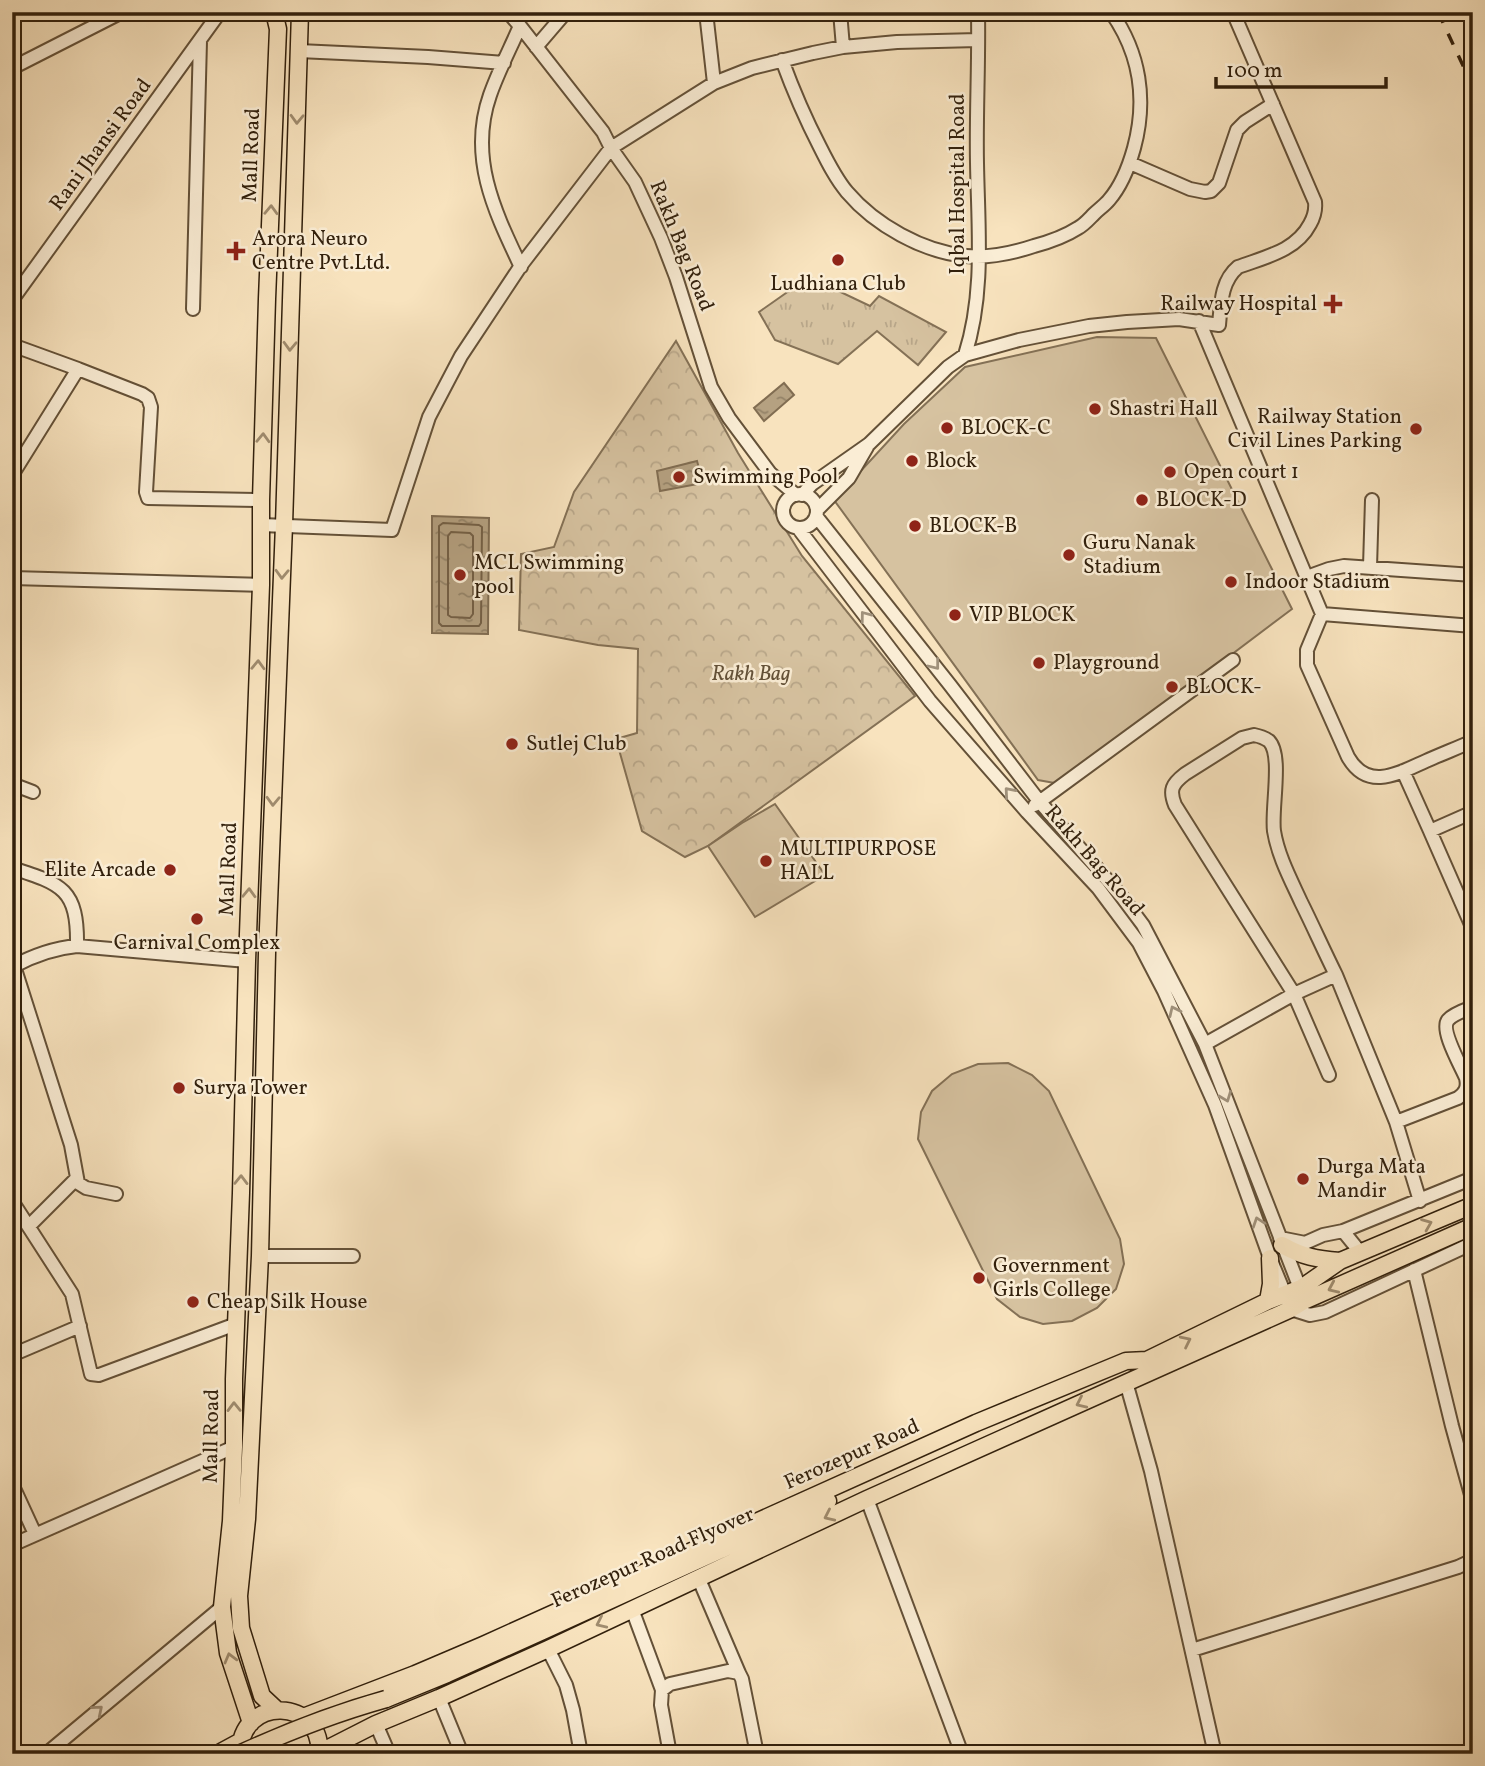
<svg xmlns="http://www.w3.org/2000/svg" width="1485" height="1766" font-family="Vollkorn,serif">
<style>
.grass{fill:url(#grass-tufts);stroke:#847156;stroke-width:2}
.park{fill:url(#park-crowns);stroke:#847156;stroke-width:2}
.garden{fill:#d6c2a0;stroke:#847156;stroke-width:2}
.water{fill:url(#water-ripples);stroke:#816d52;stroke-width:2}
.lines{fill:none;stroke-linecap:round;stroke-linejoin:round}
.shore{stroke:#746046;stroke-width:2}
.minor-casing{stroke:#645138;stroke-width:16}
.major-casing{stroke:#32200c;stroke-width:19}
.minor{stroke:#faedd5;stroke-width:12}
.major{stroke:#f8e3be;stroke-width:16}
.rail{stroke:#32200c;stroke-width:3.5;stroke-dasharray:12 12;stroke-linecap:butt}
.major-bridge-casing{stroke:#32200c;stroke-width:19;stroke-linecap:butt}
.major-bridge{stroke:#f8e3be;stroke-width:16}
.oneway{stroke:#9f8b6e}
.oneway2{stroke:#a0917b}
.poi-dot{fill:#8f2418;stroke:#faedd5;stroke-width:2.5}
.labels{text-anchor:middle;dominant-baseline:central;stroke-width:5;stroke-linejoin:round;paint-order:stroke}
.street-label{font-size:21px;fill:#32200c;stroke:#faedd5}
.poi-label{font-size:21px;fill:#32200c;stroke:#faedd5;text-anchor:start}
.park-label{font-size:21px;font-style:italic;fill:#635138;stroke:#faedd5}
</style>
<defs>
<pattern id="grass-tufts" width="24" height="20" patternUnits="userSpaceOnUse" patternTransform="scale(1.75)"><rect width="24" height="20" fill="#d6c2a0"/><path d="M3 7l-1-3M5 7V3M7 7l1-3M15 17l-1-3M17 17v-4M19 17l1-3" fill="none" stroke="#b8a689"/></pattern>
<pattern id="park-crowns" width="20" height="18" patternUnits="userSpaceOnUse" patternTransform="scale(1.75)"><rect width="20" height="18" fill="#d6c2a0"/><path d="M2 6a3 3 0 1 1 6 0M12 15a3 3 0 1 1 6 0" fill="none" stroke="#b8a689"/></pattern>
<pattern id="water-ripples" width="26" height="14" patternUnits="userSpaceOnUse" patternTransform="scale(1.75)"><rect width="26" height="14" fill="#b5a181"/><path d="M2 4q2-2 4 0t4 0M15 11q2-2 4 0t4 0" fill="none" stroke="#948368"/></pattern>
</defs>
<rect width="100%" height="100%" fill="#f8e3be"/>
<filter id="stains"><feTurbulence type="fractalNoise" baseFrequency=".00286" numOctaves="4"/><feColorMatrix values="0 0 0 0 .2 0 0 0 0 .09 0 0 0 0 .02 0 0 0 .5 -.17"/></filter>
<radialGradient id="worn" r=".72"><stop offset=".6" stop-color="#630" stop-opacity="0"/><stop offset="1" stop-color="#630" stop-opacity=".3"/></radialGradient>
<path class="grass" d="M809,277L870,306L879,296L946,332L918,365L877,331L838,364L775,340L759,312Z"/>
<path class="park" d="M676,341L738,453L802,556L915,696L708,846L685,857L642,831L616,739L637,733L638,649L598,645L519,630L521,554L554,547L574,492Z"/>
<path class="garden" d="M1097,337L1156,338L1292,609L1060,784L1038,780L834,500L904,424L965,367Z
M775,804L825,875L755,917L708,846L742,823Z
M1008,1063L1032,1075L1049,1091L1120,1239L1124,1264L1116,1289L1097,1308L1072,1321L1043,1324L1020,1317L997,1299L918,1139L921,1112L932,1091L952,1074L978,1064Z"/>
<path class="water" d="M784,383L794,395L764,421L754,408Z
M697,461L703,483L660,491L657,471Z
M432,516L489,518L488,634L432,633Z"/>
<g class="lines">
<path class="shore" d="M443,523L479,525L482,527L481,623L479,626H442L439,623V526Z
M451,532L470,533L473,536V614L470,618L451,617L448,615V536Z"/>
<g class="minor-casing">
<path id="minor" d="M508,12L520,26L603,132L611,148L635,182L661,238L676,277L711,387L729,418L770,473L796,495
M706,12L714,83
M840,12L843,47
M520,26C510,49 498,72 490,95C468,158 495,212 521,267
M536,47L566,12
M299,51L428,57L504,63
M782,60C793,90 805,118 820,147C828,163 836,179 847,192C875,225 923,252 966,256C988,258 1013,253 1034,246C1049,242 1064,237 1078,228C1084,225 1089,219 1094,214C1099,209 1105,205 1109,200C1122,185 1129,166 1134,148C1147,100 1140,53 1111,12
M12,68L122,12
M1130,163L1190,189L1205,192L1211,191L1219,183L1237,130L1245,122L1273,104
M12,300L220,12
M193,309L200,41
M1199,321L1322,614L1473,626
M12,345L78,369L12,475
M965,355C985,293 978,227 977,163C976,113 979,62 978,12
M78,369L142,394L148,398L151,407L146,492L148,498L261,500
M783 511a17 17 0 1 1 34 0a17 17 0 1 1-34 0Z
M802,495L812,484L869,444L948,367L965,355L1019,340L1089,326L1127,322L1179,319L1219,325C1221,304 1221,281 1238,267C1265,257 1296,251 1310,224C1314,217 1316,211 1315,202L1233,12
M817,510L849,478L867,447
M816,516L950,685L1039,801L1122,897L1143,925L1205,1044L1303,1296
M261,525L392,530L429,417L461,356L522,264L611,148L714,83L752,68L813,53L843,47L897,42L978,40
M798,528L930,701L1027,812L1098,888L1139,943L1164,991L1215,1105L1270,1258L1291,1309L1310,1315L1325,1312L1473,1243
M1370,567L1372,500
M1307,577L1329,569L1344,566L1473,575
M12,578L261,585
M1322,614L1307,650V665L1348,757C1368,792 1399,773 1426,761C1442,754 1457,748 1473,741
M1254,735C1259,736 1265,738 1269,741C1283,755 1271,809 1274,831C1278,856 1291,880 1301,902C1313,926 1324,951 1336,975L1294,994L1175,805C1169,790 1172,784 1185,774L1242,738Z
M1403,771L1430,831
M12,784L33,792
M1035,805L1233,660
M1473,812L1430,831L1473,929
M12,868C62,884 78,889 77,946
M14,966L71,1145L78,1183L86,1188L116,1194
M12,967C32,956 55,948 77,946L247,961
M1336,975L1396,1122L1420,1201
M1205,1044L1294,994L1329,1075
M1396,1122L1458,1098C1466,1092 1468,1087 1466,1078C1461,1066 1440,1030 1448,1020C1453,1014 1465,1010 1473,1007
M12,1201L72,1294L91,1374L99,1375L236,1324
M29,1226L77,1178
M1343,1231L1473,1178
M1280,1238L1305,1243L1323,1235L1343,1231L1360,1252
M260,1256H353
M1414,1270L1452,1426L1473,1502
M12,1355L80,1326
M1126,1382L1151,1471L1215,1754
M12,1484L35,1534
M867,1499L962,1754
M12,1545L234,1447
M698,1577L739,1673
M632,1609L662,1690
M548,1649L566,1685L573,1710L581,1754
M1192,1650L1458,1567L1473,1560
M439,1698L462,1754
M376,1724L389,1754
M46,1754L222,1607
M670,1754L661,1705L662,1690L670,1684L728,1671L739,1673L742,1679L757,1754"/>
</g>
<g class="major-casing">
<path id="major" d="M1282,1245C1303,1257 1317,1259 1340,1261
M1268,1301L1271,1284L1270,1258
M386,1699L447,1674L543,1631L828,1501
M277,1710L262,1696L241,1628L239,1596L247,1519L260,1256L267,953L284,525L300,12
M303,1717L415,1674L483,1645L976,1423L1126,1361L1147,1360L1268,1301L1301,1288L1340,1261L1473,1205
M251,1723L228,1653L222,1607L231,1521L234,1447V1379L241,1193L247,961L261,585V500L267,299L278,29L274,12
M319,1753L376,1724L439,1698L548,1649L867,1499L1291,1309L1304,1301L1473,1226
M217,1754L241,1741
M240,1754C239,1694 324,1698 319,1754"/>
</g>
<use href="#minor" class="minor"/>
<use href="#major" class="major"/>
<path class="rail" d="M1438,12L1473,87
M1471,12L1473,16"/>
<g class="major-bridge-casing">
<path id="major-bridge" d="M239,1754C287,1732 336,1713 386,1699"/>
</g>
<use href="#major-bridge" class="major-bridge"/>
</g>
<defs><path id="oneway-chevron" d="M-2-3.5L2.5 0L-2 3.5" fill="none" stroke-width="1.6" stroke-linecap="round" stroke-linejoin="round" transform="scale(1.75)"/></defs>
<g class="oneway">
<use href="#oneway-chevron" transform="translate(297 119) rotate(92)"/>
<use href="#oneway-chevron" transform="translate(271 210) rotate(-88)"/>
<use href="#oneway-chevron" transform="translate(290 346) rotate(92)"/>
<use href="#oneway-chevron" transform="translate(263 438) rotate(-88)"/>
<use href="#oneway-chevron" transform="translate(282 574) rotate(92)"/>
<use href="#oneway-chevron" transform="translate(258 665) rotate(-88)"/>
<use href="#oneway-chevron" transform="translate(273 801) rotate(92)"/>
<use href="#oneway-chevron" transform="translate(249 893) rotate(-88)"/>
<use href="#oneway-chevron" transform="translate(241 1180) rotate(-89)"/>
<use href="#oneway-chevron" transform="translate(1427 1224) rotate(-22)"/>
<use href="#oneway-chevron" transform="translate(1333 1288) rotate(156)"/>
<use href="#oneway-chevron" transform="translate(1186 1341) rotate(-26)"/>
<use href="#oneway-chevron" transform="translate(1081 1403) rotate(155)"/>
<use href="#oneway-chevron" transform="translate(234 1407) rotate(-91)"/>
<use href="#oneway-chevron" transform="translate(829 1516) rotate(155)"/>
<use href="#oneway-chevron" transform="translate(601 1623) rotate(155)"/>
<use href="#oneway-chevron" transform="translate(230 1658) rotate(-105)"/>
</g>
<g class="oneway2">
<use href="#oneway-chevron" transform="translate(865 616) rotate(-127)"/>
<use href="#oneway-chevron" transform="translate(935 665) rotate(52)"/>
<use href="#oneway-chevron" transform="translate(1009 792) rotate(-131)"/>
<use href="#oneway-chevron" transform="translate(1174 1011) rotate(-115)"/>
<use href="#oneway-chevron" transform="translate(1226 1097) rotate(69)"/>
<use href="#oneway-chevron" transform="translate(1258 1222) rotate(-109)"/>
<use href="#oneway-chevron" transform="translate(98 1710) rotate(-40)"/>
</g>
<g class="poi-dot">
<path d="M232.5 240.5h7v7h7v7h-7v7h-7v-7h-7v-7h7z"/>
<circle cx="838" cy="260" r="7"/>
<path d="M1329.5 293.5h7v7h7v7h-7v7h-7v-7h-7v-7h7z"/>
<circle cx="1095" cy="409" r="7"/>
<circle cx="947" cy="428" r="7"/>
<circle cx="1416" cy="429" r="7"/>
<circle cx="912" cy="461" r="7"/>
<circle cx="1170" cy="472" r="7"/>
<circle cx="679" cy="477" r="7"/>
<circle cx="1142" cy="500" r="7"/>
<circle cx="915" cy="526" r="7"/>
<circle cx="1069" cy="555" r="7"/>
<circle cx="460" cy="575" r="7"/>
<circle cx="1231" cy="582" r="7"/>
<circle cx="955" cy="615" r="7"/>
<circle cx="1039" cy="663" r="7"/>
<circle cx="1172" cy="687" r="7"/>
<circle cx="512" cy="744" r="7"/>
<circle cx="766" cy="861" r="7"/>
<circle cx="170" cy="870" r="7"/>
<circle cx="197" cy="919" r="7"/>
<circle cx="179" cy="1088" r="7"/>
<circle cx="1303" cy="1179" r="7"/>
<circle cx="979" cy="1278" r="7"/>
<circle cx="193" cy="1302" r="7"/>
</g>
<g class="labels">
<g class="street-label">
<text transform="translate(101 145) rotate(-54)">Rani Jhansi Road</text>
<text transform="translate(252 155) rotate(-88)">Mall Road</text>
<text transform="translate(958 184) rotate(-90)">Iqbal Hospital Road</text>
<text transform="translate(681 246) rotate(68)">Rakh Bag Road</text>
<text transform="translate(1094 861) rotate(49)">Rakh Bag Road</text>
<text transform="translate(229 869) rotate(-88)">Mall Road</text>
<text transform="translate(212 1436) rotate(-89)">Mall Road</text>
<text transform="translate(852 1455) rotate(-24)">Ferozepur Road</text>
<text transform="translate(653 1558) rotate(-24)">Ferozepur Road Flyover</text>
</g>
<g class="poi-label">
<text x="252" y="239">Arora Neuro<tspan x="252" dy="24">Centre Pvt.Ltd.</tspan></text>
<text x="838" y="284" text-anchor="middle">Ludhiana Club</text>
<text x="1317" y="304" text-anchor="end">Railway Hospital</text>
<text x="1109" y="409">Shastri Hall</text>
<text x="1402" y="417" text-anchor="end">Railway Station<tspan x="1402" dy="24">Civil Lines Parking</tspan></text>
<text x="961" y="428">BLOCK-C</text>
<text x="926" y="461">Block</text>
<text x="1184" y="472">Open court 1</text>
<text x="693" y="477">Swimming Pool</text>
<text x="1156" y="500">BLOCK-D</text>
<text x="929" y="526">BLOCK-B</text>
<text x="1083" y="543">Guru Nanak<tspan x="1083" dy="24">Stadium</tspan></text>
<text x="474" y="563">MCL Swimming<tspan x="474" dy="24">pool</tspan></text>
<text x="1245" y="582">Indoor Stadium</text>
<text x="969" y="615">VIP BLOCK</text>
<text x="1053" y="663">Playground</text>
<text x="1186" y="687">BLOCK-</text>
<text x="526" y="744">Sutlej Club</text>
<text x="780" y="849">MULTIPURPOSE<tspan x="780" dy="24">HALL</tspan></text>
<text x="156" y="870" text-anchor="end">Elite Arcade</text>
<text x="197" y="943" text-anchor="middle">Carnival Complex</text>
<text x="193" y="1088">Surya Tower</text>
<text x="1317" y="1167">Durga Mata<tspan x="1317" dy="24">Mandir</tspan></text>
<text x="993" y="1266">Government<tspan x="993" dy="24">Girls College</tspan></text>
<text x="207" y="1302">Cheap Silk House</text>
</g>
<g class="park-label">
<text x="751" y="674">Rakh Bag</text>
</g>
</g>
<rect width="1485" height="1766" fill="none" stroke="#f8e3be" stroke-width="42"/>
<rect x="14" y="14" width="1457" height="1738" fill="none" stroke="#32200c" stroke-width="3.5"/>
<rect x="21" y="21" width="1443" height="1724" fill="none" stroke="#32200c" stroke-width="2"/>
<path d="M1216 77v10h170v-10" fill="none" stroke="#32200c" stroke-width="3.5"/>
<text x="1226" y="77" font-size="21" fill="#32200c" stroke="#faedd5" stroke-width="5" paint-order="stroke">100 m</text>
<rect width="100%" height="100%" filter="url(#stains)"/>
<rect width="100%" height="100%" fill="url(#worn)"/>
</svg>
